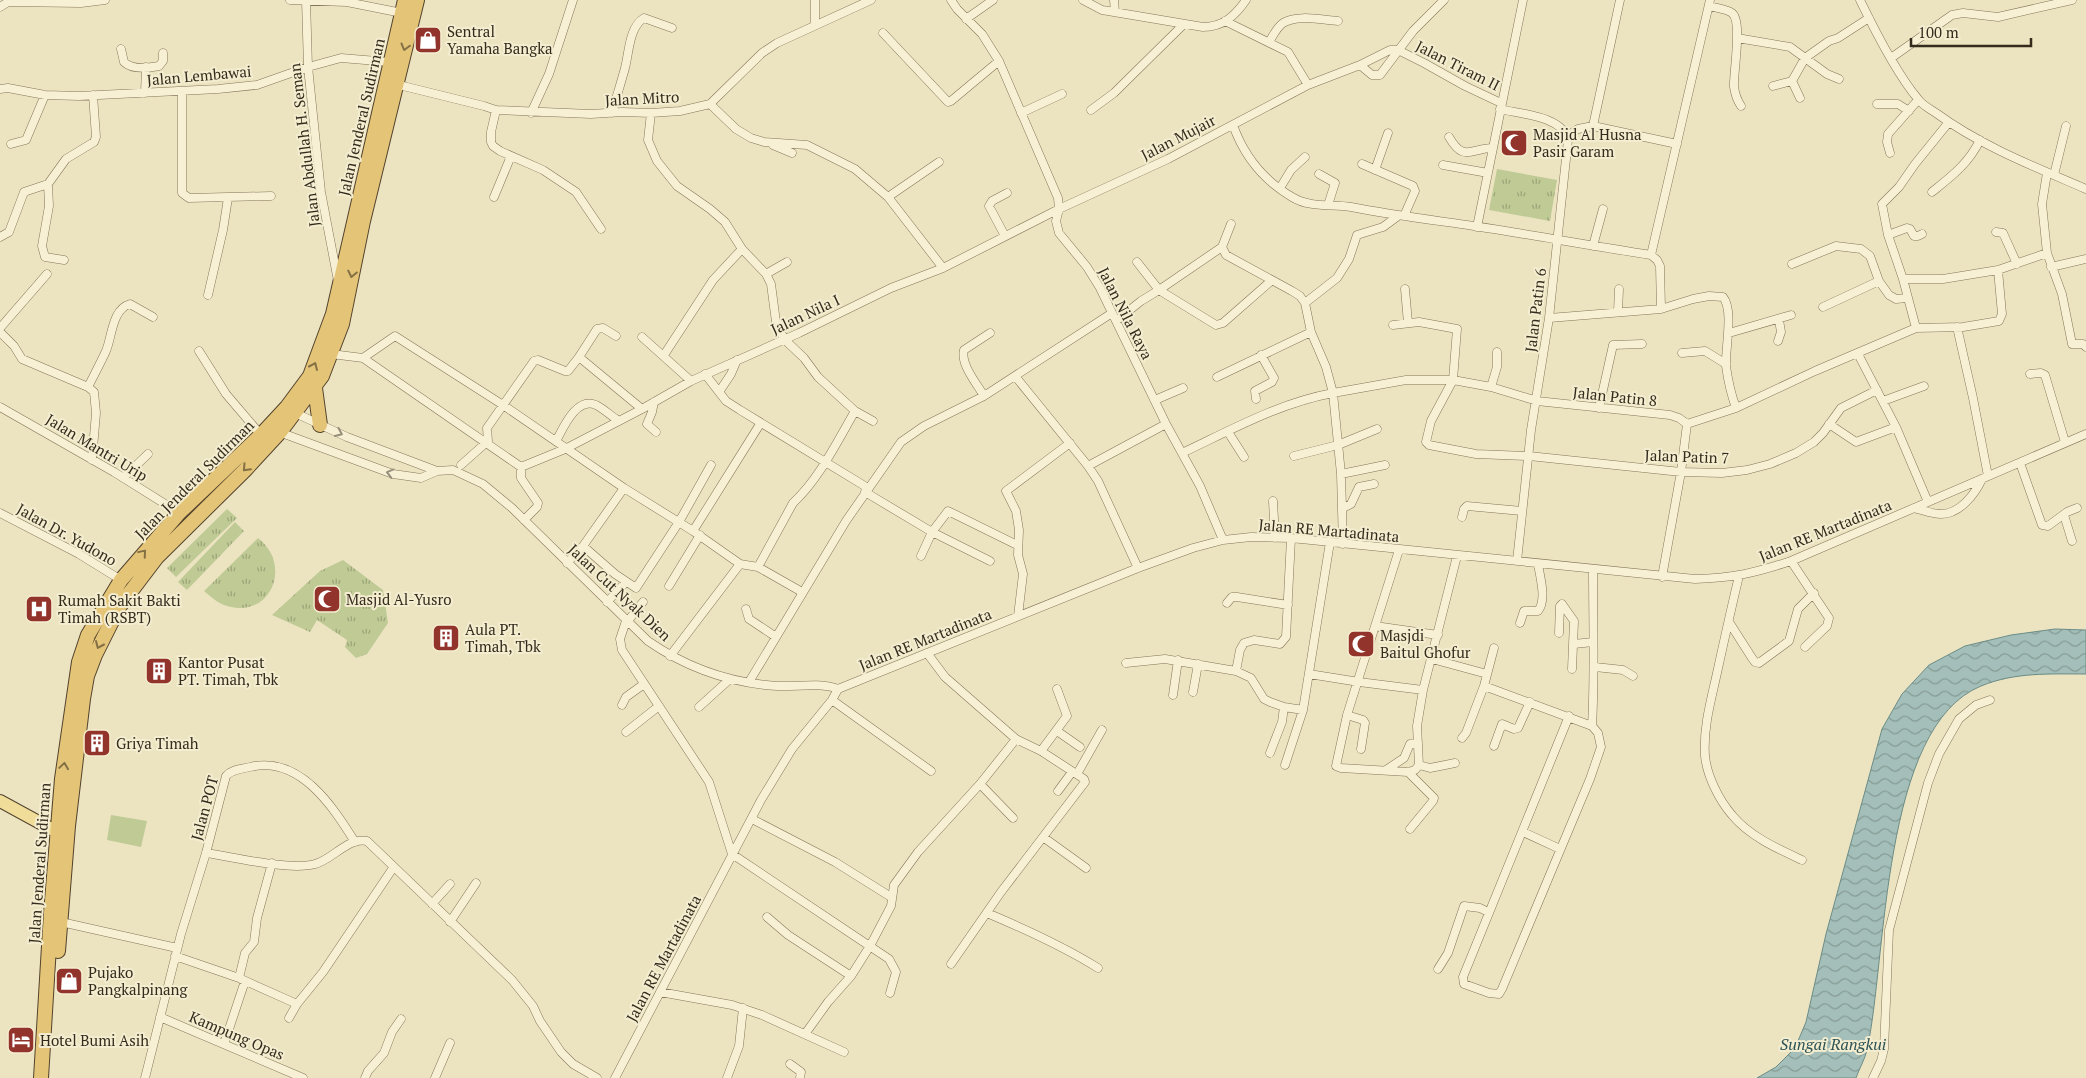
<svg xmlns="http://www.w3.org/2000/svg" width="2086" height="1078" font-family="'PT Serif',serif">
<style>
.green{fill:#bfca95}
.park{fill:url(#park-tufts)}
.water{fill:url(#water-waves);stroke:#6b8c87}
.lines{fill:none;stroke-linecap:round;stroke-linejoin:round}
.minor-casing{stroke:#857559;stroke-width:9}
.primary-casing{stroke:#53432e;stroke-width:14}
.trunk-casing{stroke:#53432e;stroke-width:16}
.minor{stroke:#f8f0d4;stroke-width:8}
.primary{stroke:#efdd99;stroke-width:12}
.trunk{stroke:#e4c476;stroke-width:14}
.oneway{stroke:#847045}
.oneway2{stroke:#968e78}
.labels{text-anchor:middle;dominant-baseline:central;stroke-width:4;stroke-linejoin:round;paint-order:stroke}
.poi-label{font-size:15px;fill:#352b1d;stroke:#f4edd0;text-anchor:start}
.street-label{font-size:15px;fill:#352b1d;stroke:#f4edd0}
.water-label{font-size:16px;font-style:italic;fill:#2d5355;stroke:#f4edd0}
</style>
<defs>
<pattern id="park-tufts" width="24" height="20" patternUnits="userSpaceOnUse" patternTransform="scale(1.25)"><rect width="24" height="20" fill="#bfca95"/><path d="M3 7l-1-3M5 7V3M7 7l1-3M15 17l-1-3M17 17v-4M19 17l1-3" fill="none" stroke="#9ca479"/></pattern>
<pattern id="water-waves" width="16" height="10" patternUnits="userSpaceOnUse" patternTransform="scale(1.25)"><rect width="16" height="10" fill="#a4bfb9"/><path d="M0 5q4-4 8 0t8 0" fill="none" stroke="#869b96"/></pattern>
</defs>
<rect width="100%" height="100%" fill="#ece4c1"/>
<path class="green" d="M111,815L147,821L141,847L107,840Z"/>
<path class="park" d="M1497,169L1557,180L1550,221L1489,210Z
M227,509L237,518L176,577L167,568Z
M235,522L244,531L187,590L178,582Z
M258,538C292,564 272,616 231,607C220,605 212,598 204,591Z
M343,560L383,590L388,623L367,654L356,658L345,647L347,640L317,620L310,632L272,615L320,571Z"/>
<path class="water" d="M2055,629L2086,630V674C2050,674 2015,672 1981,686C1881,727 1887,959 1867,1050C1865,1059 1859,1069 1856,1078H1757L1776,1067L1795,1048L1806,1022L1826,934L1882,729L1902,694L1929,665L1965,646L2011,635Z"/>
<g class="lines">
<g class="minor-casing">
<path id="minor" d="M290,0L347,2L402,13
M306,0L308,67L321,192L338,281
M951,0L957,9L982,34L999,61L1058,198L1059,209L1056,221L1059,233L1087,267L1100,288L1166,424L1200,486L1223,540
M1083,0L1102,10L1203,27C1223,27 1235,16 1246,0
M1114,0L1115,12
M1860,0C1875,31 1896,73 1918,99C1922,105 1930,109 1936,113C1981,146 2035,167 2086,189
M1709,6C1716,8 1727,9 1732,13C1743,21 1733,73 1734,87C1735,94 1737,100 1741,106
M0,7L8,2L81,3L105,0
M966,19L993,0
M1225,21L1288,52L1308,85
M815,25V0
M883,33L948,102L951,101L999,61
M1737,38L1790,47L1827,74L1839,79
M1269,42C1273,36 1277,27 1283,23C1297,14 1322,20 1338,21
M121,49L124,62C132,70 149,68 159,66L163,61V53
M1891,58L1952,15L1963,13L1998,17L2072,0
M1360,65L1372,75H1380L1413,31L1444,0
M1792,81L1800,98
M395,84L484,106L496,110L591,114L622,112L651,113L680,111L710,104L762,53L777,43L871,0
M1773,86L1792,81L1805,58L1829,41L1838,38L1869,18
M0,89L8,88L45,95L79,96L218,89L257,85L308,67L341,58L389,62
M182,91V193L189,198L271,196
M145,93L146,67
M710,104L736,129L751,138L764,142L807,145L855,169L888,197L943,268
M1877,104H1898L1909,111
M1500,109C1520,114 1563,116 1568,140L1549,318L1531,430L1517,561
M496,110L491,132V142L493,146L500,151L543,170L576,192L601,229
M1091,110L1114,93L1184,24
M531,113L549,74L573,0
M612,113C616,98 621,83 625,68C629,53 629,27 644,18L672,28
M651,113L648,140L657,161L677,186L710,209L725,222L742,249L766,274L771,284L776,322L784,339L804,358L818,377L855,411C837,442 819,479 793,503L758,567
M1021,113L1062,94
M1233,125C1244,156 1263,180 1292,197C1310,208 1331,204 1351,207C1392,215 1433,220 1474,226C1533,235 1592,246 1651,255L1657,260L1660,266L1661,309
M1593,126L1620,0
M1567,136L1578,129L1593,126L1677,144
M1449,137C1464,163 1471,148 1493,148
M11,144L26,140L45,95
M773,145L792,153
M1890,153L1887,142L1888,134L1918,100
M1362,164L1413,186L1415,191L1404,216
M1443,165L1488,173
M1375,170L1388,133
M2047,173L2042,204L2047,253L2062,294L2072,344H2083L2086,347
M1319,174L1335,183L1328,205
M2054,175L2066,126
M48,184L49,206L42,246L45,257L64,260
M1280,188L1291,170L1305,157
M1932,192C1952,176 1969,163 1980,140
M494,197L511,156
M888,197L939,162
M1231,224L1222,247L1226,255L1292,291L1300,296L1305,303L1311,332L1326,367L1333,393L1406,380H1453L1491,387L1537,401L1670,415L1679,418L1687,424
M1477,227L1523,0
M1996,232L2003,233L2017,264
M1888,235L1907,228L1910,229L1914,236H1918L1922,234
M1005,236L989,206L992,201L1007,193
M0,237L9,232L24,192L48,184L66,159L94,142L96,137L93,95
M1593,246L1603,209
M1651,255L1710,0
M1137,262L1159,290L1216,325L1223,323L1271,281
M1792,264L1836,246L1861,249L1870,256L1879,281L1889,295L1896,299L1907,298
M2051,267L2086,259
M766,274L787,262
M1903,279H1943L1998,270
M1405,289L1408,323
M208,295L223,230L228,198
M1305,303L1337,278L1349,259L1357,235L1383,227L1398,216
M1823,307L1879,281
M1618,312L1619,289
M1549,318L1661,309L1693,299L1709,296L1723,297C1734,310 1725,349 1726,366C1728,381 1731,394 1736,408
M1116,321L1141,301L1159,290L1222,247
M1393,325L1419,322L1457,329L1453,380L1431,421L1426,442L1429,445L1476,454L1529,456L1681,472L1722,473L1747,470L1770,464L1796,453L1814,442L1823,433L1841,408L1877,390
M1957,327L1973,398L1988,476
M0,328L47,274
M1916,328L1903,279L1888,235L1882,204L1899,187L1915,164L1949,122
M0,332L14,346L22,359L88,387L94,392L96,413L92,460
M1729,333L1791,315
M616,336L603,328L597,329L579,357L642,409
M642,337L691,381
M1778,341L1781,332L1779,320
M199,351L226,394L261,435
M1682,353L1705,351L1726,364
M331,354L363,358L521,467L565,449L642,409L691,381L799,333L891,288L943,268L1059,209L1168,159L1308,85L1360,65L1390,50H1398L1424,63L1465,86L1501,103
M1858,354L1896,427L1928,502
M664,355L713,280L742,249
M363,358L395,336L503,405L624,488L693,531L740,564L758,567L802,592
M705,374L726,401L740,410L868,488
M2030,374L2041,373L2045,375L2065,442
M1015,376L1088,466L1098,481L1138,568
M1217,377L1311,332
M88,387C94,375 100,364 106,351C112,337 112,309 130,304L153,317
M1491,387L1497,367V352
M719,392L731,374L737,360
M984,396C977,384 960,364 964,350L990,333
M1256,399L1255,391L1272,382L1274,378L1261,355
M1155,400L1183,388
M1883,401L1924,386
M654,402L652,412L647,424L656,432
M0,407L114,472L181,514
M1599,408L1613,345L1642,344
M855,411L873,421
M293,412L347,437L437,471
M1687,424L1736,408L1815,371L1916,328L1963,327L1999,321L2002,314L1998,270L2047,253
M1829,424L1856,442L1896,427
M279,432L393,474L421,478L437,471L453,470L483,484L512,508L648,641C687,668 730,683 777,686C797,687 819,682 838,689
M1228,432L1244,457
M556,441C563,429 576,396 596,405C604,409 611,416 619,421
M1182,453C1231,430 1279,403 1333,393L1341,474L1343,544
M1294,456L1338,445L1377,429
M2020,463L2042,525L2048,526L2067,512L2077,508
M461,465L488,441L487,428L534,361L538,360L565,371H568L579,357
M1088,466L1166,424
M521,467V478L538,503L537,507L524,520
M1341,474L1385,465
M123,478L148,454
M865,492L932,532L990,561
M1273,501L1275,538
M1343,508L1351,504L1359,487L1374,484
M1914,508C1923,510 1932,514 1941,514C1960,514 1975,494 1982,479
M0,513L79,554L121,580
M2064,515L2072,541
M1462,517L1464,509L1467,506L1522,511
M693,531L760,424
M583,546L615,574L636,588L679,522L711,465
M921,556L932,532L948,511L1017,545
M1791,561L1829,618L1827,626L1805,647
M567,563L583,546L624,488
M1739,576C1731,609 1724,641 1717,673C1711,700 1703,728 1705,756C1707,776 1719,800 1732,815C1749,836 1778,849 1802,860
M1662,577L1681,472L1687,424
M669,586L700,535
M607,602L626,582
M1227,603L1232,597H1237L1288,605
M746,609L749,619L776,637
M1018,616L1023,574L1018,555L1019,530L1016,511L1006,491L1070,443
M626,621L620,639L622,650L709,782L732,854L889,959L896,972L890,993
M627,622L643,602
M1729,622L1752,658L1755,662L1759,663L1789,641L1798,609L1814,593
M1520,623L1524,611H1538C1547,600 1540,577 1538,564
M1375,626L1438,635
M1559,633L1560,606L1562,604L1574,621L1572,669
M1574,644L1593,642
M927,653L945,677L1016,739L1041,751L1084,779L1085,782L1001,892L951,964
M670,656L740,564
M1432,659L1487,674
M1126,663L1165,659L1236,671L1251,678L1264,699L1270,702L1284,707L1303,710
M1595,667L1623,670L1633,676
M1236,671L1240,650L1244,643L1254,640L1280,644L1286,637L1291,538
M1309,674L1359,682L1423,690
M749,682L846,521L901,442L924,426L984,396L1112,313
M1484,686L1592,726L1598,733L1601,747L1590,779L1502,989L1499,994L1489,993L1464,984L1463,977L1569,716
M1193,692L1198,664
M1173,695L1178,660
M832,700L931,771
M622,705L626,697L644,684
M699,707L730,679
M1347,715L1336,766L1341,768L1408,772L1415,770L1419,765L1417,726L1423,690L1457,556
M1592,726C1595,674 1593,622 1593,570
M1057,731L1080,747
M626,732L659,706
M1462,738L1466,733L1484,686L1494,648
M1494,746L1502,724L1514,729L1518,728L1530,702
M1361,749L1365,723L1363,720L1347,715L1399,550
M1041,751L1067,716L1057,689
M1270,753L1282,722L1284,707
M1285,765L1303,710L1330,542
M1419,765L1430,768L1455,763
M1386,770L1404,758L1410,744L1418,743
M1408,772L1434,798L1433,801L1410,829
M1077,774L1102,730
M980,784L1013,818
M1058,791L1072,772
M752,819L835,862L891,897
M1523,832L1560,849
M1043,837L1086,868
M206,853C234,857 289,871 315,864C332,860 348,837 367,841L512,980L533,1006L540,1021L561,1052L573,1064L597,1078
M432,904L450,884
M987,913C1025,929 1063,946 1098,968
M767,917L788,935L851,976
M61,922L177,948
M450,922L476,883
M175,956L239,978L245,953L254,942L257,918L272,863
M1438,969L1448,953L1464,906L1480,908L1488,912
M241,979L297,1004
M660,992L732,1005L762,1015L844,1052
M160,1017L303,1078
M289,1018L297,1004L323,972L393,868
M805,1034L828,1002L851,976L870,946L891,906L894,885L918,852L980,784L1016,739
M224,1044L245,981
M790,1064L801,1072L800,1078
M145,1078L181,934L206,853L226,776C232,769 242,769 250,767C300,755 333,807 355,842
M365,1078L368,1071L384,1053L392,1032L401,1019
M435,1078L450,1043
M615,1078L761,800L792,749L832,700L838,689L1138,568L1193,548L1223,540L1251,537L1291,538L1695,579C1733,578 1755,573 1791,561L2086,434
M727,1078L739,1046L743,1008
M1873,1078L1881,1061L1884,1049L1889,930L1928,783L1939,754L1959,719L1976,705L1990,700"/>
</g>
<g class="primary-casing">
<path id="primary" d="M0,801L66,837"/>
</g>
<g class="trunk-casing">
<path id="trunk" d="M315,388L320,425
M58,951L68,826L83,699L87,676L95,655L119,607L157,557L245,470L280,432L322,376L342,324L363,221L417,0
M41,1078L51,913L62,779L79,662L88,635L121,580L179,513L261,435L287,407L310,376L333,314L405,0"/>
</g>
<use href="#minor" class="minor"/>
<use href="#primary" class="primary"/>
<use href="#trunk" class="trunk"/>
</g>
<defs><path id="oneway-chevron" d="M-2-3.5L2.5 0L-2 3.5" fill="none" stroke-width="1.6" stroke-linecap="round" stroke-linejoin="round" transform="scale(1.25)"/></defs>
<g class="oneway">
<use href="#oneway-chevron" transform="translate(405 47) rotate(105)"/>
<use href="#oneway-chevron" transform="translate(352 274) rotate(102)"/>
<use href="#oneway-chevron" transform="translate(314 366) rotate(-66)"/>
<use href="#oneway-chevron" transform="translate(246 468) rotate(133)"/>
<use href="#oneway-chevron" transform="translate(143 553) rotate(-50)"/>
<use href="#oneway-chevron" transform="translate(99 645) rotate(114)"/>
<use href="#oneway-chevron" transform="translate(64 766) rotate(-82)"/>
</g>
<g class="oneway2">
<use href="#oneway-chevron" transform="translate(339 433) rotate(24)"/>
<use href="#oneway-chevron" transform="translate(390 473) rotate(-165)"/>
</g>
<defs>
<g id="shop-square" transform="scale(1.4375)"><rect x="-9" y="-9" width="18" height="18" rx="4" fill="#92342b" stroke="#f4edd0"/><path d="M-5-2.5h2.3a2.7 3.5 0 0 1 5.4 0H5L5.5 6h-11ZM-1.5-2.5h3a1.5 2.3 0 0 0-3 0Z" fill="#fff"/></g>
<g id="mosque-square" transform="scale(1.4375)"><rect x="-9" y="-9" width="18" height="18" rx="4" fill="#92342b" stroke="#f4edd0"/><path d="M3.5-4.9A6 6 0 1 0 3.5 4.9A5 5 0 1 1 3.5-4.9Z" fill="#fff"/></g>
<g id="hospital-square" transform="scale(1.4375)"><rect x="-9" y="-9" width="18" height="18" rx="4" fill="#92342b" stroke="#f4edd0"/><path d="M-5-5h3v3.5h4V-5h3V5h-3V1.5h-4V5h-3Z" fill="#fff"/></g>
<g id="building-square" transform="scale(1.4375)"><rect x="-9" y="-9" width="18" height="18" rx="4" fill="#92342b" stroke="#f4edd0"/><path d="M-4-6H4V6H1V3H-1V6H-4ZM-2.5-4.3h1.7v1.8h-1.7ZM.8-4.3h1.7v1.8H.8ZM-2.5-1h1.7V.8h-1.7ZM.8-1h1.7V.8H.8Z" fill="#fff"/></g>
<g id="hotel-square" transform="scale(1.4375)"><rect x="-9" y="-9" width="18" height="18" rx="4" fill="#92342b" stroke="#f4edd0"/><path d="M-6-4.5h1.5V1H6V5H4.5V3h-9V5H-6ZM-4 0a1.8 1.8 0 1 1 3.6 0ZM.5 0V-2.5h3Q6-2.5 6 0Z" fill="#fff"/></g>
</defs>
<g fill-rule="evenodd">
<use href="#shop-square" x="428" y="40"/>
<use href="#mosque-square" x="1514" y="143"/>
<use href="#mosque-square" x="327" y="599"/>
<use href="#hospital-square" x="39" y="609"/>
<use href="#building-square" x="446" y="638"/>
<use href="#mosque-square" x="1361" y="644"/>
<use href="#building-square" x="159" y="671"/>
<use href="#building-square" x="97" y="743"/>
<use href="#shop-square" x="69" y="981"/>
<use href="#hotel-square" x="21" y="1040"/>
</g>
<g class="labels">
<g class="poi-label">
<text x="447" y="31">Sentral<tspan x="447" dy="17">Yamaha Bangka</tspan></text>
<text x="1533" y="134">Masjid Al Husna<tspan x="1533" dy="17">Pasir Garam</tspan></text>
<text x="346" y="599">Masjid Al-Yusro</text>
<text x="58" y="600">Rumah Sakit Bakti<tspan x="58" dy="17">Timah (RSBT)</tspan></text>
<text x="465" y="629">Aula PT.<tspan x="465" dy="17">Timah, Tbk</tspan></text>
<text x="1380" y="635">Masjdi<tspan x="1380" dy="17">Baitul Ghofur</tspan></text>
<text x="178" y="662">Kantor Pusat<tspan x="178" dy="17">PT. Timah, Tbk</tspan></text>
<text x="116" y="743">Griya Timah</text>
<text x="88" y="972">Pujako<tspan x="88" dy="17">Pangkalpinang</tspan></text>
<text x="40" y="1040">Hotel Bumi Asih</text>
</g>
<g class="street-label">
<text transform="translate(1458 65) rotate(27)">Jalan Tiram II</text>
<text transform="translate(199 75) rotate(-5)">Jalan Lembawai</text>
<text transform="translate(642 98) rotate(-3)">Jalan Mitro</text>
<text transform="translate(361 117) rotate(-77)">Jalan Jenderal Sudirman</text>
<text transform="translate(1178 137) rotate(-27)">Jalan Mujair</text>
<text transform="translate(304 145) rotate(-97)">Jalan Abdullah H. Seman</text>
<text transform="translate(1535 310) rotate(-83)">Jalan Patin 6</text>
<text transform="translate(1126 313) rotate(63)">Jalan Nila Raya</text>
<text transform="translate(805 314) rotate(-25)">Jalan Nila I</text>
<text transform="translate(1615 396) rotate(6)">Jalan Patin 8</text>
<text transform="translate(97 447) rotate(31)">Jalan Mantri Urip</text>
<text transform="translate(1687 456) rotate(2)">Jalan Patin 7</text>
<text transform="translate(194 479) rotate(-45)">Jalan Jenderal Sudirman</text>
<text transform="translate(1329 530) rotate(5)">Jalan RE Martadinata</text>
<text transform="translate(1825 530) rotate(-22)">Jalan RE Martadinata</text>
<text transform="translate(67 534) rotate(29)">Jalan Dr. Yudono</text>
<text transform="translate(620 592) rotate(43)">Jalan Cut Nyak Dien</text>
<text transform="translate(925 639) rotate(-22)">Jalan RE Martadinata</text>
<text transform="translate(204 808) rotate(-75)">Jalan POT</text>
<text transform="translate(39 863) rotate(-86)">Jalan Jenderal Sudirman</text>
<text transform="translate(663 958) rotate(-62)">Jalan RE Martadinata</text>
<text transform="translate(237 1035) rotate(23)">Kampung Opas</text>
</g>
<g class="water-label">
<text x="1833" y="1044">Sungai Rangkui</text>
</g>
</g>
<path d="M1911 38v8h120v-8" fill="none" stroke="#352b1d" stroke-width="2.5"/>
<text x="1918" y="38" font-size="15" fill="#352b1d" stroke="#f4edd0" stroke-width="4" paint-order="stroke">100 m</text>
</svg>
